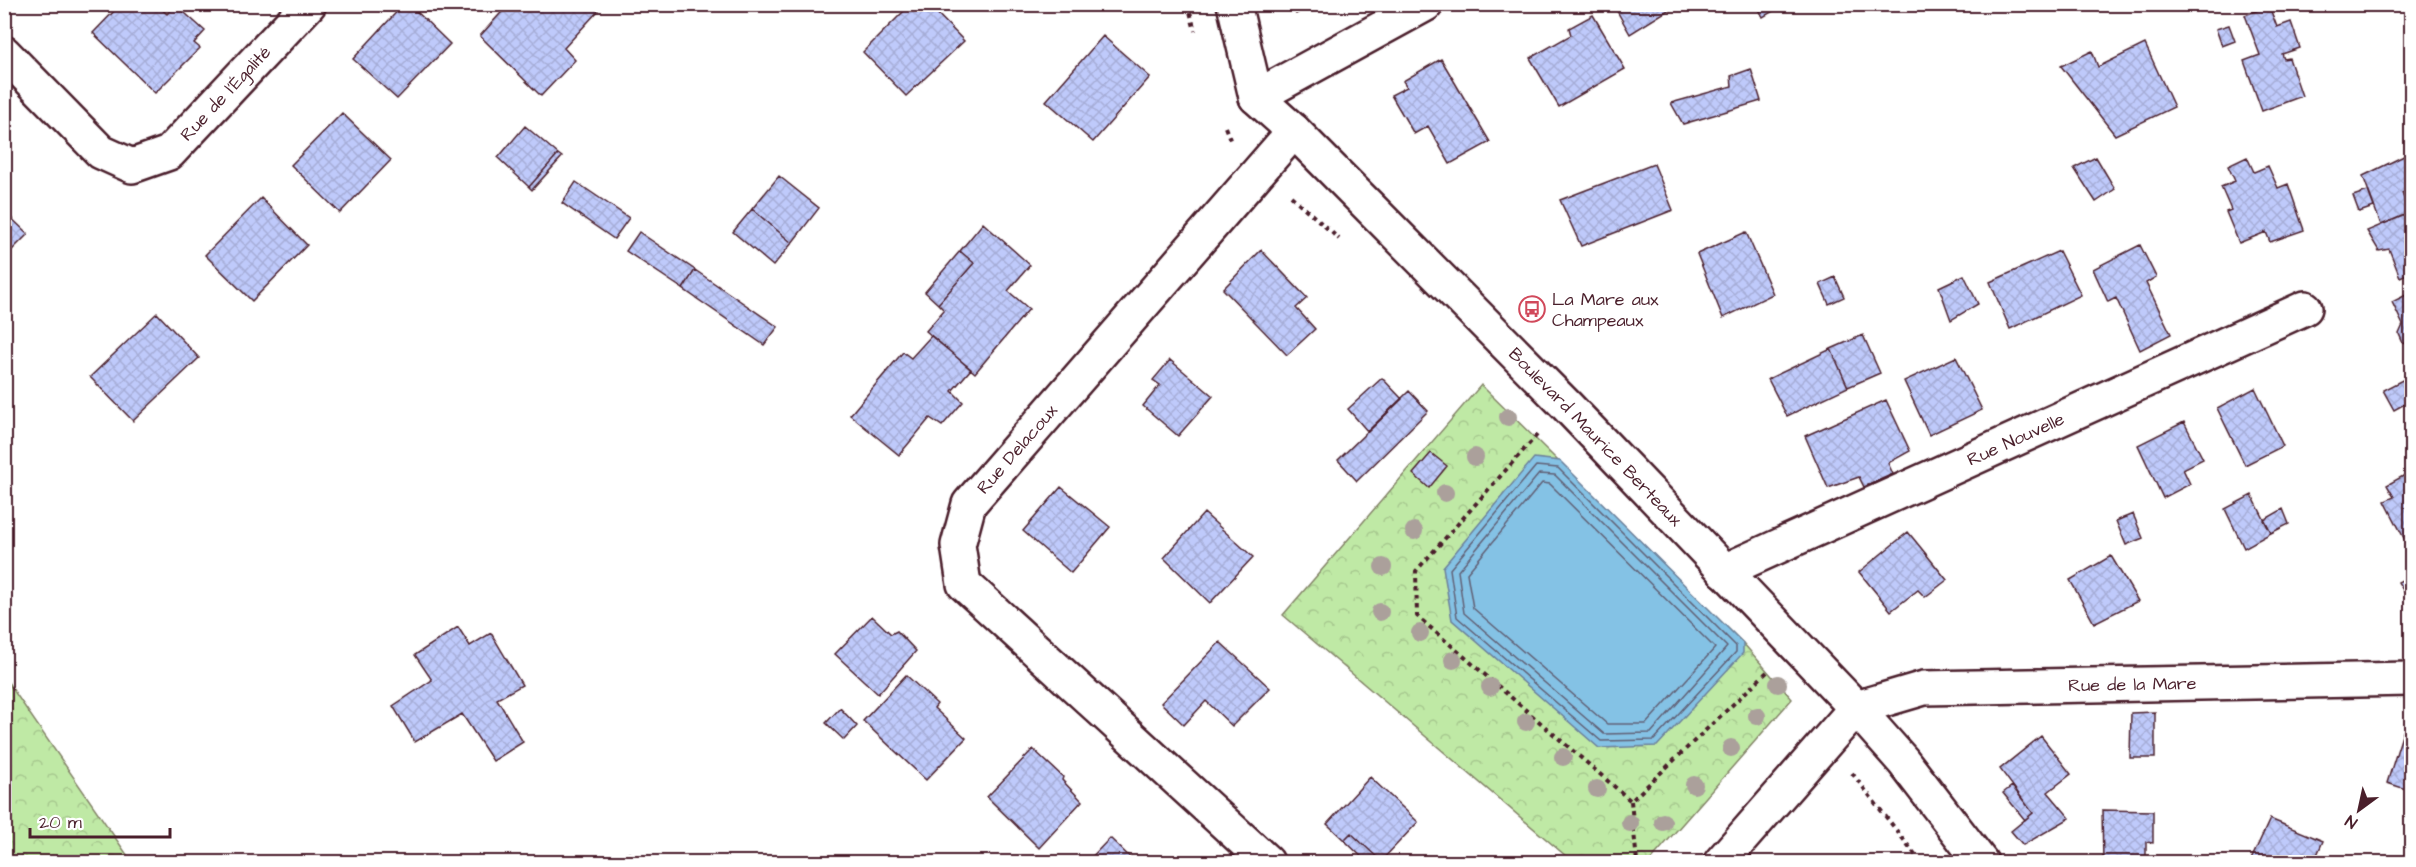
<svg xmlns="http://www.w3.org/2000/svg" width="2416" height="867" font-family="'Architects Daughter',sans-serif">
<style>
.forest{fill:url(#forest-crowns);stroke:#848468;stroke-width:1.5}
.water{fill:#84c2e5;stroke:#6d819b;stroke-width:1.5}
.lines{fill:none;stroke-linecap:round;stroke-linejoin:round}
.shore{stroke:#616075;stroke-width:1.5}
.building{fill:url(#building-cross-hatch);stroke:#4a1f2b;stroke-width:1.5}
.minor-casing{stroke:#4a1f2b;stroke-width:38}
.path{stroke:#4a1f2b;stroke-width:4;stroke-dasharray:4.5 4.5;stroke-linecap:butt}
.minor{stroke:#fff;stroke-width:33}
.tree{fill:#aba09b}
.labels{text-anchor:middle;dominant-baseline:central;stroke-width:5;stroke-linejoin:round;paint-order:stroke}
.street-label{font-size:18px;fill:#4a1f2b;stroke:#fff}
.poi-label{font-size:18px;fill:#4a1f2b;stroke:#fff;text-anchor:start}
</style>
<defs>
<pattern id="forest-crowns" width="20" height="18" patternUnits="userSpaceOnUse" patternTransform="scale(1.5)"><rect width="20" height="18" fill="#bfe9a5"/><path d="M2 6a3 3 0 1 1 6 0M12 15a3 3 0 1 1 6 0" fill="none" stroke="#a6c78e"/></pattern>
<pattern id="building-cross-hatch" width="8" height="8" patternUnits="userSpaceOnUse" patternTransform="scale(1.5)"><rect width="8" height="8" fill="#bfcafb"/><path d="M0 0l8 8M0 8l8-8" fill="none" stroke="#a6add7"/></pattern>
</defs>
<rect width="100%" height="100%" fill="#fff"/>
<filter id="ink" filterUnits="userSpaceOnUse"><feTurbulence type="fractalNoise" baseFrequency=".0167" numOctaves="2"/><feDisplacementMap in="SourceGraphic" scale="12" xChannelSelector="R" yChannelSelector="G"/><feConvolveMatrix kernelMatrix="1 2 1 2 8 2 1 2 1" color-interpolation-filters="sRGB"/></filter>
<g filter="url(#ink)">
<path class="forest" d="M1481,385L1743,643L1792,699L1649,862H1573L1283,615Z
M4,678H5L132,862H5Z"/>
<path class="water" d="M1534,458L1560,461L1743,643V653L1657,746L1599,748L1452,620L1443,567Z"/>
<g class="lines">
<path class="shore" d="M1536,466L1558,468L1736,646V652L1654,740L1601,741L1457,617L1450,569Z
M1539,474L1555,475L1727,647L1651,733L1604,734L1464,613L1458,571Z
M1542,483L1550,484L1715,648L1646,724H1607L1473,608L1467,573Z"/>
</g>
<path class="building" d="M121,4H156L167,14L176,5L205,31L194,43L200,48L155,93L93,33Z
M404,4H409L450,44L397,99L353,59Z
M509,4H522L525,7L528,4H591L598,11L564,48L575,60L541,96L480,36Z
M911,4H928L964,41L906,96L863,52Z
M1292,4H1314L1296,14Z
M1613,4H1678L1630,34Z
M1756,4H1785L1763,17Z
M2269,6L2277,27L2291,22L2300,48L2282,54L2284,59L2289,58L2302,96L2262,111L2244,61L2260,55L2245,15Z
M1593,15L1625,69L1559,107L1530,58L1571,35L1569,28Z
M2229,25L2235,41L2222,46L2216,29Z
M1103,36L1150,77L1093,142L1046,101Z
M2145,44L2174,107L2115,135L2061,66L2092,51L2098,67Z
M1441,59L1490,142L1450,164L1428,126L1414,134L1391,95L1407,87L1403,81Z
M1751,69L1761,101L1683,124L1671,103L1732,86L1731,76Z
M342,113L391,160L340,213L291,165Z
M525,126L558,154L529,187L498,158Z
M2412,152V189L2402,193L2409,213L2381,225L2363,176Z
M558,154L562,157L532,190L529,187Z
M2096,157L2115,189L2096,202L2074,168Z
M2247,157L2254,172L2268,166L2278,188L2288,184L2304,230L2270,242L2266,232L2239,243L2226,212L2231,210L2221,187L2235,181L2228,166Z
M1654,164L1673,210L1581,246L1560,200Z
M779,176L819,208L792,243L752,209Z
M576,182L629,218L614,239L562,203Z
M2368,191L2374,207L2359,212L2353,196Z
M261,198L307,245L252,301L205,255Z
M752,209L792,243L773,266L733,232Z
M4,211L28,234L4,258Z
M2412,212V272L2400,277L2389,249L2379,251L2367,231Z
M983,223L1030,265L1008,291L1029,309L975,373L926,331L944,310L938,304L974,263L960,251Z
M639,232L695,270L683,289L626,251Z
M1746,232L1773,294L1723,318L1697,254Z
M2140,245L2156,277L2146,283L2171,334L2140,350L2116,298L2108,302L2093,269Z
M1261,250L1307,298L1296,308L1315,329L1287,355L1223,289Z
M960,251L974,263L938,304L925,292Z
M2059,251L2081,295L2010,329L1990,282Z
M695,270L778,327L764,345L683,289Z
M1964,275L1978,304L1951,320L1939,287Z
M1835,277L1844,297L1829,304L1820,284Z
M2412,292V345L2403,343L2399,334L2403,325L2392,302Z
M157,313L199,358L133,421L90,377Z
M1863,335L1880,373L1848,387L1831,349Z
M931,336L971,369L952,391L963,402L942,426L930,418L899,455L850,415L903,352L911,358Z
M1831,349L1848,387L1787,416L1768,379Z
M1956,357L1982,410L1929,435L1904,381Z
M1170,360L1213,396L1178,436L1143,406L1160,385L1153,380Z
M2412,375V400L2394,410L2383,390Z
M1382,378L1402,399L1368,432L1348,409Z
M2255,388L2283,446L2245,465L2217,408Z
M1409,391L1428,411L1357,481L1338,460Z
M1886,400L1910,451L1888,463L1893,474L1864,487L1859,477L1828,488L1805,436Z
M2184,422L2203,459L2183,469L2190,484L2163,498L2138,445Z
M1431,453L1447,466L1429,488L1413,474Z
M2412,471V549L2410,550L2385,501L2394,497L2387,485Z
M1061,487L1110,527L1071,573L1023,531Z
M2252,495L2271,533L2244,548L2225,509Z
M2283,509L2289,524L2271,533L2264,520Z
M1204,513L1253,557L1210,603L1164,558Z
M2133,514L2143,538L2126,545L2116,521Z
M1908,532L1947,580L1925,597L1918,590L1891,611L1859,572Z
M2111,556L2138,601L2094,623L2070,580Z
M2412,575V603H2411L2398,582Z
M872,616L891,634L897,631L916,651L878,694L835,654Z
M458,627L470,646L491,633L522,685L497,699L523,742L493,761L462,714L415,742L393,706L432,680L415,655Z
M1220,642L1270,688L1232,726L1206,701L1184,725L1161,703Z
M906,675L937,704L934,708L966,738L926,780L863,721Z
M840,708L857,726L844,740L826,723Z
M2155,712V758H2130L2131,713Z
M2404,729L2412,731V791L2387,783Z
M2041,736L2071,774L2048,792L2070,818L2023,845L2011,831L2033,813L2000,769Z
M1033,749L1063,777L1062,780L1082,801L1039,848L987,797Z
M1370,777L1418,822L1381,861L1351,833L1344,840L1327,824Z
M2012,786L2033,813L2025,820L2003,793Z
M2102,810L2153,811V843L2146,842V862H2103Z
M2270,819L2323,841L2314,862H2250Z
M1351,833L1381,861L1379,862H1367L1344,840Z
M1110,838L1135,862H1087Z
M629,853L638,862H620Z"/>
<g class="lines">
<g class="minor-casing">
<g id="minor">
<path id="s1" d="M1234,4L1256,97L1294,131L1567,406L1856,708L1903,761L1981,862"/>
<path id="s2" d="M4,53L101,152L132,166L169,153L309,4"/>
<path d="M1256,97L1426,4"/>
<path id="s3" d="M1724,571L2305,308"/>
<path id="s4" d="M1267,862L964,584L958,545L969,504L1294,131"/>
<path id="s5" d="M1721,862L1856,708L1924,688L2412,679"/>
</g>
</g>
<path class="path" d="M1188,4L1195,31
M1225,127L1231,142
M1291,196L1339,239
M1537,435L1416,571L1417,616L1631,801L1767,672
M1852,773L1921,862
M1631,801L1637,862"/>
<use href="#minor" class="minor"/>
</g>
<g class="tree">
<circle cx="1508" cy="417" r="9"/>
<circle cx="1475" cy="457" r="9"/>
<circle cx="1445" cy="493" r="9"/>
<circle cx="1414" cy="531" r="9"/>
<circle cx="1383" cy="567" r="9"/>
<circle cx="1380" cy="612" r="9"/>
<circle cx="1420" cy="633" r="9"/>
<circle cx="1453" cy="660" r="9"/>
<circle cx="1778" cy="684" r="9"/>
<circle cx="1490" cy="687" r="9"/>
<circle cx="1757" cy="716" r="9"/>
<circle cx="1526" cy="722" r="9"/>
<circle cx="1731" cy="748" r="9"/>
<circle cx="1563" cy="757" r="9"/>
<circle cx="1694" cy="785" r="9"/>
<circle cx="1597" cy="789" r="9"/>
<circle cx="1663" cy="822" r="9"/>
<circle cx="1630" cy="823" r="9"/>
</g>
</g>
<defs>
<g id="bus-ring" transform="scale(1.35)"><circle r="9.5" fill="#fff" stroke="#d1495b" stroke-width="1.5"/><path d="M-5-6H5V4H4V6H2V4H-2V6H-4V4H-5ZM-3.5-4V0h7V-4ZM-3.5 1.2v1.5H-2V1.2ZM2 1.2v1.5H3.5V1.2Z" fill="#d1495b"/></g>
</defs>
<g fill-rule="evenodd">
<use href="#bus-ring" x="1532" y="309"/>
</g>
<g class="labels">
<g class="street-label">
<text stroke="none"><textPath href="#s2" startOffset="294">Rue de l'Égalité</textPath></text>
<text stroke="none"><textPath href="#s1" startOffset="576">Boulevard Maurice Berteaux</textPath></text>
<text stroke="none"><textPath href="#s3" startOffset="320">Rue Nouvelle</textPath></text>
<text stroke="none"><textPath href="#s4" startOffset="566">Rue Delacoux</textPath></text>
<text stroke="none"><textPath href="#s5" startOffset="484">Rue de la Mare</textPath></text>
</g>
<g class="poi-label">
<text x="1552" y="299">La Mare aux<tspan x="1552" dy="21">Champeaux</tspan></text>
</g>
</g>
<rect width="2416" height="867" fill="none" stroke="#fff" stroke-width="24"/>
<rect x="12" y="12" width="2392" height="843" fill="none" stroke="#4a1f2b" stroke-width="2" filter="url(#ink)"/>
<g transform="translate(2359 810) rotate(213)" stroke="#ffffff" stroke-width="4.5" paint-order="stroke">
<path d="M0-4.5L10 22L0 15L-10 22Z" fill="#4a1f2b"/>
<text y="-9" font-size="16" font-weight="bold" text-anchor="middle" fill="#4a1f2b">N</text>
</g>
<path d="M30 828v9h140v-9" fill="none" stroke="#4a1f2b" stroke-width="3"/>
<text x="39" y="828" font-size="18" fill="#4a1f2b" stroke="#ffffff" stroke-width="4.5" paint-order="stroke">20 m</text>
</svg>
